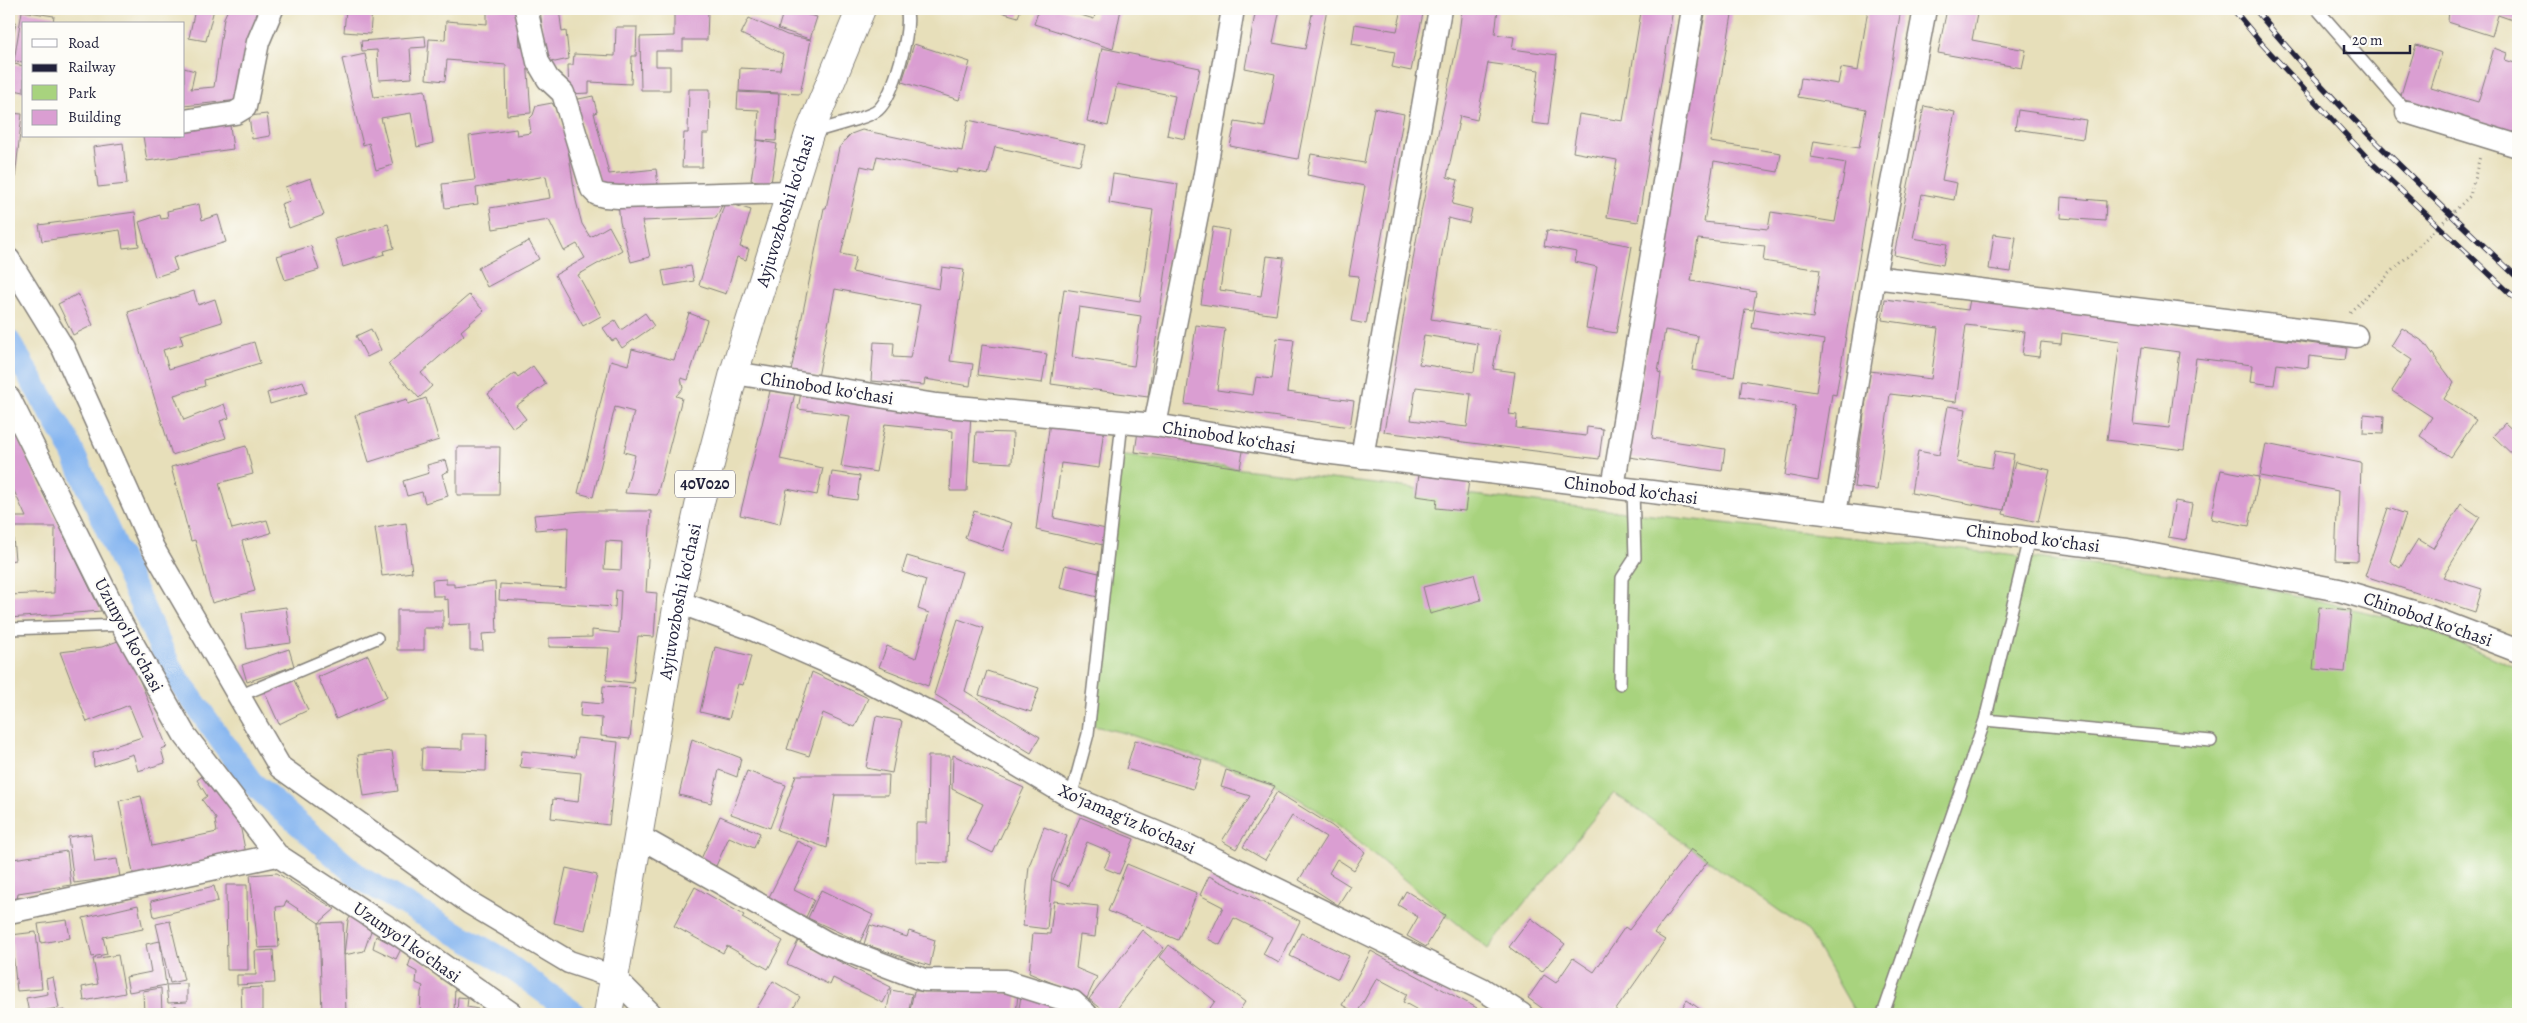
<svg xmlns="http://www.w3.org/2000/svg" width="2527" height="1023" font-family="Alegreya,serif">
<style>
.green{fill:#a8d37e;stroke:#657a5c}
.lines{fill:none;stroke-linecap:round;stroke-linejoin:round}
.canal{stroke:#85b5f0;stroke-width:24}
.building{fill:#da9ed2;fill-rule:evenodd}
.service-casing{stroke:#84807a;stroke-width:14}
.minor-casing{stroke:#84807a;stroke-width:25}
.primary-casing{stroke:#84807a;stroke-width:30}
.path{stroke:#84807a;stroke-width:3;stroke-dasharray:1 4;stroke-linecap:butt}
.service{stroke:#fff;stroke-width:11}
.minor{stroke:#fff;stroke-width:22}
.primary{stroke:#fff;stroke-width:28}
.rail-casing{stroke:#22223b;stroke-width:5.5}
.rail{stroke:#fdfcf7;stroke-width:4;stroke-dasharray:11;stroke-linecap:butt}
.labels{text-anchor:middle;dominant-baseline:central;stroke-width:4.5;stroke-linejoin:round;paint-order:stroke}
.shield{fill:#fdfcf7;stroke:#646373;stroke-width:1}
.shield-label{font-size:16px;font-weight:bold;fill:#22223b}
.street-label{font-size:18px;fill:#22223b;stroke:#fdfcf7}
</style>
<rect width="100%" height="100%" fill="#fdfcf7"/>
<filter id="ink" filterUnits="userSpaceOnUse"><feTurbulence type="fractalNoise" baseFrequency=".02" numOctaves="2"/><feDisplacementMap in="SourceGraphic" scale="10" xChannelSelector="R" yChannelSelector="G"/><feConvolveMatrix kernelMatrix="1 2 1 2 8 2 1 2 1" color-interpolation-filters="sRGB"/></filter>
<filter id="wash" filterUnits="userSpaceOnUse"><feTurbulence type="fractalNoise" baseFrequency=".0096" numOctaves="4" result="noise"/><feDisplacementMap in="SourceGraphic" scale="20" xChannelSelector="R" yChannelSelector="G"/><feGaussianBlur stdDeviation="1.12" result="paint"/><feColorMatrix in="noise" values="0 0 0 0 0 0 0 0 0 0 0 0 0 0 0 0 0 1.4 0 .05"/><feComposite in="paint" operator="in"/></filter>
<g filter="url(#wash)">
<rect width="100%" height="100%" fill="#e7dfba"/>
<path class="green" d="M1117,455L2231,580L2416,624L2518,669V1014H1856L1809,932L1614,793L1488,949L1331,819L1272,782L1125,733L1094,726Z"/>
<g class="lines">
<path class="canal" d="M9,342L66,438L171,670L251,782L360,878L494,955L575,1014"/>
</g>
<g id="blocks">
<path class="building" d="M195,9H214L206,41L189,38Z
M228,9H262L239,100L184,106V68L195,71L191,89L214,87L224,18Z
M346,9H372L370,34L344,32Z
M487,9H518L520,46H526L531,113L507,115L506,65L447,60L445,81L426,79L429,39L445,40L446,21L487,24Z
M540,9H559L562,32L566,31L569,59L555,62L546,60Z
M674,9H695V11L708,12L707,40H683V51H656V66H670V90H641L640,37L674,36Z
M784,9L817,17L810,39L778,29Z
M1003,9H1021L1018,17L1001,12Z
M1039,9H1061L1094,19L1096,9H1121L1113,49L1034,24Z
M1256,9H1280L1273,43L1305,49L1313,9H1327L1298,159L1230,146L1235,122L1265,127L1275,74L1245,68Z
M1402,9H1424L1411,71L1392,67L1395,52L1352,44L1355,24L1397,31Z
M1462,9H1498L1495,34L1514,37L1512,49L1557,55L1548,125L1532,123L1539,70L1488,63L1477,120L1460,116L1447,177L1458,180L1452,204L1472,209L1469,223L1448,218L1431,319L1500,330L1493,369L1515,372L1509,414L1517,415L1516,428L1586,436L1587,427L1603,429L1599,459L1384,432L1421,212L1458,41ZM1424,335L1478,344L1474,372L1419,364ZM1416,387L1471,394L1467,427L1411,420Z
M1629,9H1673L1638,222L1607,217L1617,160L1573,152L1579,114L1623,121L1641,12Z
M1706,9H1733L1710,142L1781,153L1778,172L1714,161L1704,222L1768,229L1771,212L1835,222L1846,163L1811,157L1814,141L1859,148L1866,109L1798,97L1801,78L1838,84L1841,68L1858,71L1868,9H1901L1836,395L1832,394L1818,481L1785,475L1796,406L1740,397L1742,380L1816,392L1824,340L1752,328L1755,309L1813,318L1820,270L1763,261L1765,246L1698,239L1691,281L1756,292L1753,310L1745,309L1734,377L1692,370L1698,336L1665,330L1658,372L1661,373L1652,438L1725,449L1722,471L1629,457L1681,137Z
M1947,9H1978L1972,40L2026,50L2022,68L1938,53Z
M2449,9H2518V22L2498,15L2492,36L2448,22Z
M22,11L54,16L53,24H24V62L14,61Z
M749,18L787,35L811,40L800,94L739,91L740,68L780,70L783,54L741,34Z
M9,20L16,22L10,51H9Z
M616,27H637L636,56H632L631,84L589,82V93L569,94L568,65H573L574,54L615,56Z
M425,36L426,47L410,48L412,78L379,80L377,50L362,51L361,41Z
M914,44L970,62L959,100L902,82Z
M2416,45L2442,53L2431,88L2478,102L2494,48L2507,53L2505,60L2518,64V135L2400,98Z
M1102,48L1200,68L1185,139L1167,135L1175,96L1117,84L1108,126L1087,121Z
M365,54L374,97L425,90L433,143L417,147L411,113L381,118L393,165L376,170L369,143L363,145L342,59Z
M9,63L24,66V92L9,89Z
M689,89H710L709,134H703L702,167H682L684,133H688Z
M738,92L779,94L776,141L757,140L759,110L737,109Z
M593,96L597,112L594,113L609,174L656,169L658,185L602,189L574,100Z
M552,103L556,109L567,143L576,201L582,224L590,237L609,226L622,250L578,275L601,316L583,326L555,275L585,258L577,244L564,251L549,220L493,229L490,208L550,198L546,176L476,188L478,204L445,208L442,184L475,180L469,136L516,129L517,135L531,133L529,119L533,115L536,106Z
M1924,106L1955,112L1942,180L1957,183L1954,200L1922,194L1913,238L1947,244L1943,265L1894,255Z
M1374,108L1404,114L1366,324L1351,321L1359,276L1349,275L1365,186L1307,175L1311,154L1364,163Z
M2018,110L2086,120L2083,139L2015,129Z
M9,113L22,114L14,188H9Z
M267,114L270,136L252,139L249,116Z
M229,118L233,149L147,161L143,136H184V125Z
M968,120L1085,145L1080,165L995,147L988,175L958,169L957,173L877,156L874,169L861,166L841,254L856,257L852,272L939,289L942,267L964,270L950,361L973,364L970,386L925,379L924,385L871,381L874,342L894,343L893,357L910,358L920,305L835,289L818,377L791,371L824,208H826L839,148L845,140L851,134L862,130L962,151Z
M757,140L777,144L771,183L751,180Z
M123,143L127,184L98,187L93,147Z
M1113,174L1178,184L1148,397L1051,384L1064,289L1140,301L1153,210L1109,203ZM1079,307L1141,316L1134,366L1072,357Z
M311,178L324,215L289,228L281,204L290,201L285,187Z
M2061,197L2106,201L2105,221L2060,218Z
M725,199L716,218L642,221L650,257L631,262L620,222L618,203Z
M725,202L751,210L740,247L749,249L746,260L737,257L726,294L699,285Z
M199,204L202,220L218,215L226,242L173,258L177,270L155,277L139,222L160,215L161,219L168,218L167,211Z
M135,212L139,246L123,248L120,230L42,241L39,225Z
M388,224L394,248L384,251L385,254L343,267L335,239Z
M1213,227L1229,230L1220,290L1261,296L1267,256L1284,258L1276,315L1201,304Z
M1547,230L1632,246L1616,333L1586,328L1597,267L1575,262L1577,252L1544,246Z
M1994,234L2016,237L2011,272L1989,269Z
M529,241L539,259L487,287L478,268Z
M311,246L319,270L285,280L277,256Z
M691,266L694,281L665,286L662,271Z
M194,291L198,305L215,299L222,322L180,335L183,344L163,350L169,369L254,342L260,363L204,380L205,386L174,395L184,420L224,404L229,418L220,421L226,438L172,455L128,312Z
M78,294L93,325L73,335L58,304Z
M469,295L484,311L461,331L464,335L421,373L432,386L419,398L388,364Z
M1885,299L1968,310L1970,299L2347,348L2345,360L2309,356L2308,368L2277,364L2274,385L2250,382L2252,365L2196,358L2184,450L2107,440L2120,341L2062,333L2061,344L2041,342L2039,357L2022,355L2025,332L1966,325L1956,402L1890,394L1877,490L1854,487L1870,371L1931,379L1938,328L1882,320ZM2142,347L2179,352L2169,428L2133,424Z
M645,313L654,326L622,348L616,339L612,341L603,328L615,320L621,330Z
M689,313L707,320L688,380L681,378L683,388L676,396L682,398L657,495L625,493L635,455L624,452L634,412L615,407L593,497L578,493L611,360L628,365L632,349L674,360Z
M1196,325L1225,329L1217,390L1253,395L1256,377L1272,379L1277,338L1294,340L1287,392L1354,401L1350,427L1185,404Z
M2402,328L2424,342L2454,383L2444,399L2476,420L2451,457L2420,436L2432,417L2392,391L2412,360L2391,346Z
M371,329L381,350L367,357L356,336Z
M982,345L1047,354L1042,383L978,375Z
M533,366L546,384L516,406L526,419L513,428L488,394L515,373L518,377Z
M303,381L307,393L270,404L267,393Z
M771,387L795,393L780,459L823,468L817,495L787,489L780,524L740,515Z
M801,392L971,412L967,491H950L953,431L885,424L876,472L841,466L850,416L798,409Z
M426,398L439,440L369,462L355,415L407,399L408,404Z
M1948,406L1966,409L1957,462L1992,468L1995,451L2014,454L2004,510L1911,493L1918,451L1939,455Z
M2364,414L2384,416L2383,434L2363,433Z
M9,419L55,517L101,611L9,618V595L54,593L55,527H12L15,560L9,561V517H26L9,480Z
M1050,421L1104,428L1099,468L1061,463L1054,518L1106,529L1103,545L1036,530Z
M2505,423L2518,435V460L2493,436Z
M1138,431L1244,446L1240,468L1135,452Z
M976,432L1013,433L1012,463L974,461Z
M2266,444L2361,463L2358,561L2335,560L2338,491L2260,476Z
M246,446L253,474L219,483L232,529L267,520L271,533L242,541L255,591L212,603L195,540L191,541L171,467Z
M457,447H500L499,495H457Z
M446,460L449,471L442,474L448,496L425,503L422,492L407,496L403,481L429,473L427,465Z
M2015,462L2050,470L2038,522L2003,514Z
M2221,470L2259,477L2249,526L2211,519Z
M832,472L860,476L857,500L828,496Z
M1419,474L1469,480L1465,511L1436,508L1437,499L1416,496Z
M2175,501L2192,504L2186,540L2168,537Z
M2461,504L2480,517L2443,577L2482,589L2475,612L2365,576L2388,508L2406,514L2390,561L2400,568L2418,539L2433,548Z
M583,511H651L646,592L657,593L654,637L638,636L633,683L606,680L609,648L549,647V638L592,637V630L619,633L621,591L616,590L615,607L499,600L500,584L566,588L568,527L536,530L534,515ZM606,541L622,542L621,570L604,569Z
M974,511L1012,523L1003,551L965,538Z
M406,523L412,572L382,576L375,528Z
M907,556L962,572L928,686L879,667L887,646L916,658L929,613L918,609L926,580L902,572Z
M1065,565L1103,574L1098,597L1060,588Z
M1474,574L1481,600L1430,614L1423,587Z
M446,579V584H454V587L495,582L497,633L482,634L483,650H470V624L449,625L448,599L444,600V596H433L432,580Z
M286,607L291,643L247,649L242,613Z
M2319,607L2351,610L2345,672L2313,669Z
M397,610H443V628H424V650H397Z
M958,619L984,628L965,691L1040,737L1031,753L934,694Z
M123,639L167,747L161,749L165,763L138,771L133,754L94,767L93,753L142,737L129,705L87,722L60,652L102,647Z
M715,647L751,656L743,685L738,684L729,719L700,712Z
M289,649L294,666L247,682L242,665Z
M368,655L387,697L336,719L318,677Z
M987,671L1039,688L1031,712L979,695Z
M812,672L868,698L855,727L823,713L809,756L787,749Z
M293,678L308,710L279,724L264,691Z
M603,686L635,688L630,739L601,736L602,718L580,716L581,702L602,704Z
M876,716L902,721L892,773L866,768Z
M462,734H487L486,771L421,769L422,748L462,749Z
M577,738L618,742L609,825L551,818L553,799L578,802L581,773L520,767L522,751L575,757Z
M692,739L741,758L737,777L719,770L711,803L679,795Z
M1135,740L1202,760L1193,789L1126,769Z
M392,751L398,791L364,796L358,755Z
M953,755L1024,788L993,853L966,840L983,804L952,789Z
M928,756H950L948,863L916,862V823H927Z
M1226,770L1275,786L1236,849L1222,841L1250,796L1221,787Z
M747,771L786,785L770,828L731,814Z
M207,773L238,815L246,854L134,878L119,801L141,796L152,846L217,832L215,820H217L202,800L207,796L197,780Z
M796,775H889L888,795H835L827,848L777,830Z
M1277,792L1332,826L1365,852L1354,870L1337,859L1329,873L1350,886L1338,905L1299,880L1326,837L1292,816L1265,860L1243,847Z
M720,816L760,833L754,848L729,837L716,866L701,859Z
M1080,817L1134,839L1119,874L1104,868L1111,852L1087,842L1069,886L1053,880Z
M1044,827L1067,836L1052,875L1047,929L1023,926L1029,866Z
M91,834L95,862L117,859L120,877L74,883L68,837Z
M10,837L13,859L67,851L71,885L18,893L17,900L9,902Z
M797,841L814,849L794,890L814,900L806,917L768,899Z
M1691,849L1708,861L1654,933L1665,940L1613,1014H1550L1528,998L1544,975L1556,983L1573,958L1594,972L1625,927L1629,930Z
M1127,864L1197,893L1178,940L1108,911Z
M566,868L597,875L585,930L554,923Z
M277,873L335,909L319,923L286,901L284,906L276,907L279,947L258,948L250,875Z
M1209,876L1300,921L1279,963L1263,954L1272,937L1234,918L1220,945L1208,939L1223,907L1200,895Z
M226,885H247L248,970H227Z
M214,886L218,901L154,917L151,901Z
M695,887L744,915L742,918L783,941L768,969L727,946L723,953L674,926Z
M821,890L873,915L860,942L808,918Z
M1406,891L1445,915L1426,947L1407,936L1418,917L1398,905Z
M1054,901L1098,906L1095,937L1080,935L1076,968L1097,977L1087,998L1029,973L1033,933L1050,934Z
M138,905L143,929L103,937L107,954L92,957L83,918Z
M351,916L371,931L364,951L344,955L348,920Z
M1531,918L1565,944L1542,972L1509,947Z
M67,920L70,938L41,943L38,924Z
M170,921L184,980L170,983L156,924Z
M343,922L346,1014H322L319,923Z
M870,925L907,937L909,931L935,940L930,966L864,944Z
M1142,930L1164,948L1113,1014H1108L1089,999Z
M36,932L42,989L17,991L11,935Z
M1301,933L1349,956L1338,979L1290,956Z
M376,936L401,949L396,959L373,948Z
M160,941L166,985L187,984V1002L168,1003L166,985L129,992L126,977L151,972L146,944Z
M798,941L891,987L883,1003L833,978L830,985L787,964Z
M1169,945L1245,1002L1239,1011L1244,1014H1206L1215,1001L1160,957Z
M273,950L275,983L237,985V975H256L255,951Z
M1371,951L1477,1008L1473,1014H1425L1403,1002L1407,994L1377,978L1357,1013L1342,1005Z
M118,955L125,993L84,1001L82,987L98,984L93,959Z
M412,955L455,983L454,1014H420L421,992L423,986L416,983L417,972L408,967Z
M53,977L59,1008L29,1013L26,998L48,994L46,979Z
M773,981L800,997L790,1014L754,1013Z
M262,987V1014H242L241,988Z
M161,988L162,1014H144L143,991Z
M891,990L912,994L908,1014H886Z
M972,990L1018,994L1016,1014H970V1012L909,1014L914,991Z
M1021,996L1074,1006L1073,1014H1018Z
M458,997L468,998L467,1007L478,1009L477,1014H457Z
M1687,1000L1707,1014H1678Z
M177,1006V1014H165V1010Z
M65,1010L66,1014H40V1013Z"/>
</g>
</g>
<g filter="url(#ink)">
<use href="#blocks" fill-opacity="0" stroke="#84807a" stroke-width="1"/>
<g class="lines">
<g class="service-casing">
<path id="service" d="M2317,9L2407,112
M813,132C826,128 871,117 878,110C894,96 913,27 906,9
M9,629L122,625
M1620,684L1622,578L1635,558L1633,490
M239,696L377,638
M1985,720L2211,741
M1071,797L1088,734L1122,422
M1883,1014L1985,720L2029,538"/>
</g>
<g class="minor-casing">
<path id="minor" d="M526,9L538,62L548,79L563,93L592,189L597,194L605,196L619,197L791,192
M2407,112L2518,146
M184,121L235,113L245,107L258,42L272,9
M9,260L63,348L153,548L280,767L470,903L569,962L614,977L651,1014
M1874,277L2356,336
M734,373L936,405L1155,425L1316,451L2127,550L2339,590L2427,616L2518,651
M9,398L122,625L184,734L277,855L401,936L512,1014
M1155,425L1204,179L1233,9
M1362,457L1440,9
M1613,487L1693,9
M1835,514L1874,277L1925,9
M678,602L750,628L848,671L934,715L1071,797L1186,845L1482,989L1521,1014
M638,836L827,943L924,980L1006,981L1073,1002L1086,1014
M9,912L277,855"/>
</g>
<g class="primary-casing">
<g id="primary">
<path id="s1" d="M608,1014L678,602L700,502L734,373L809,134L861,9"/>
</g>
</g>
<path class="path" d="M2350,312L2470,196L2480,156"/>
<use href="#service" class="service"/>
<use href="#minor" class="minor"/>
<use href="#primary" class="primary"/>
<g class="rail-casing">
<path id="rail" d="M2233,9L2262,44L2373,164L2518,301
M2255,9C2334,107 2427,192 2518,278"/>
</g>
<use href="#rail" class="rail"/>
</g>
</g>
<g class="labels">
<rect class="shield" x="675" y="470.5" width="60" height="27" rx="4"/>
<g class="shield-label">
<text x="705" y="484">40V020</text>
</g>
<g class="street-label">
<text stroke="none"><textPath href="#s1" startOffset="824">Ayjuvozboshi ko'chasi</textPath></text>
<text transform="translate(827 388) rotate(9)">Chinobod koʻchasi</text>
<text transform="translate(1229 437) rotate(9)">Chinobod koʻchasi</text>
<text transform="translate(1631 490) rotate(7)">Chinobod koʻchasi</text>
<text transform="translate(2033 538) rotate(7)">Chinobod koʻchasi</text>
<text stroke="none"><textPath href="#s1" startOffset="419">Ayjuvozboshi ko'chasi</textPath></text>
<text transform="translate(2428 619) rotate(19)">Chinobod koʻchasi</text>
<text transform="translate(129 635) rotate(62)">Uzunyoʻl koʻchasi</text>
<text transform="translate(1127 819) rotate(24)">Xoʻjamagʻiz koʻchasi</text>
<text transform="translate(407 942) rotate(35)">Uzunyoʻl koʻchasi</text>
</g>
</g>
<rect width="2527" height="1023" fill="none" stroke="#fdfcf7" stroke-width="30"/>
<rect x="22" y="22" width="162" height="115" fill="#fdfcf7" stroke="#a5a5ac"/>
<rect x="32" y="39" width="25" height="8" fill="#ffffff" stroke="#a5a5ac"/>
<text x="68" y="48" font-size="15" fill="#22223b">Road</text>
<rect x="32" y="64" width="25" height="8" fill="#22223b" stroke="#a5a5ac"/>
<text x="68" y="72" font-size="15" fill="#22223b">Railway</text>
<rect x="32" y="85" width="25" height="15" fill="#a8d37e" stroke="#a5a5ac"/>
<text x="68" y="98" font-size="15" fill="#22223b">Park</text>
<rect x="32" y="110" width="25" height="15" fill="#da9ed2" stroke="#a5a5ac"/>
<text x="68" y="122" font-size="15" fill="#22223b">Building</text>
<path d="M2344 45v8h66v-8" fill="none" stroke="#22223b" stroke-width="2.5"/>
<text x="2352" y="45" font-size="15" fill="#22223b" stroke="#fdfcf7" stroke-width="4" paint-order="stroke">20 m</text>
</svg>
